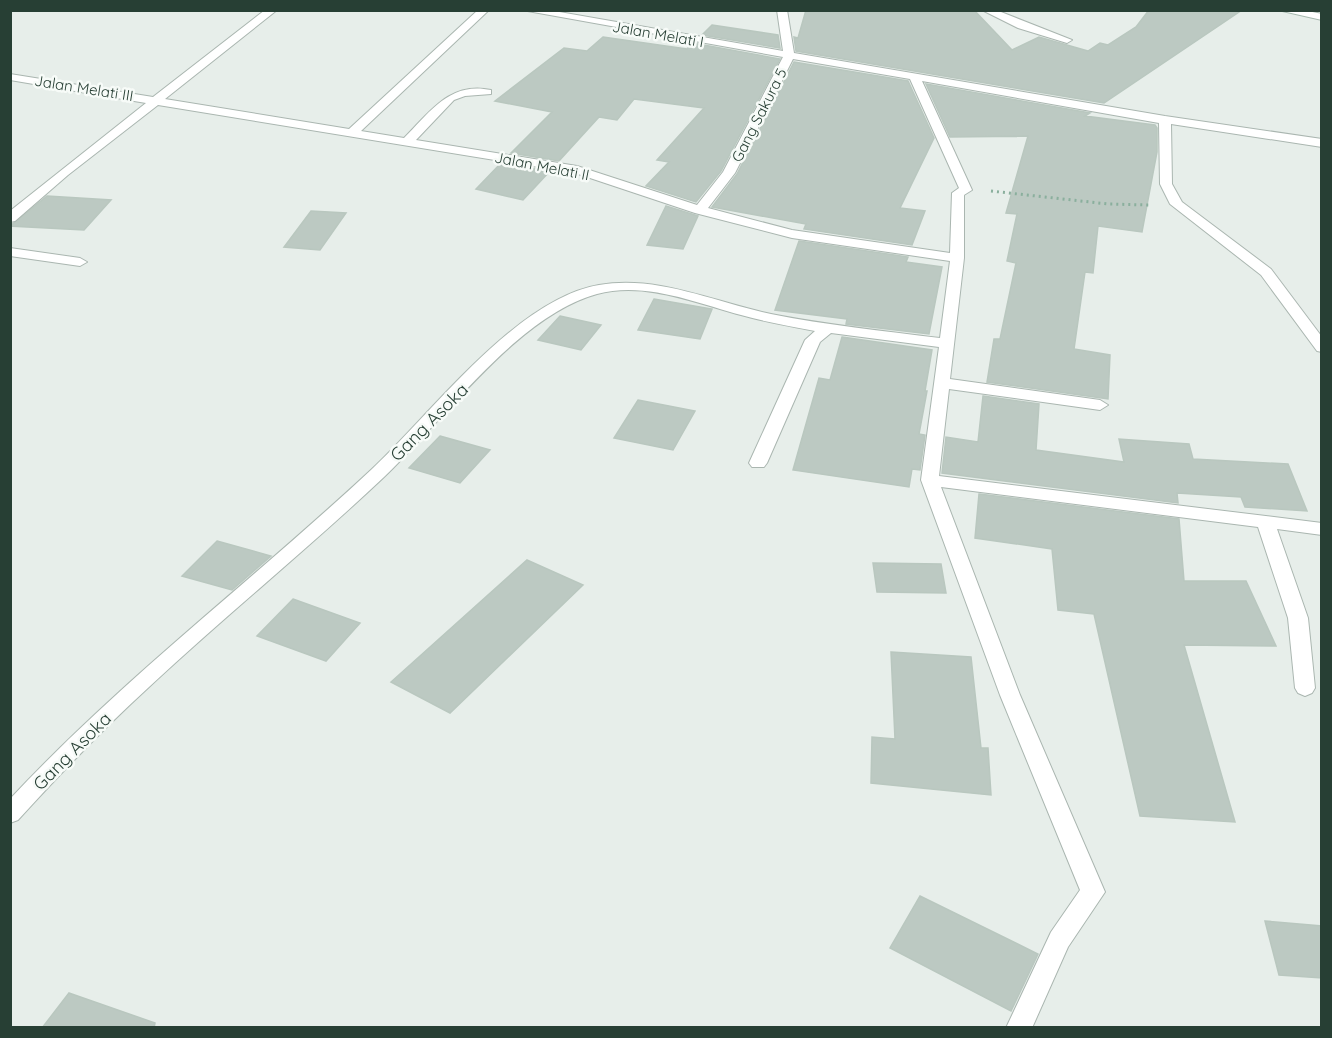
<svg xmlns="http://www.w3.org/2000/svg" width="1332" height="1038" font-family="Quicksand,sans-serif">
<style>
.building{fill:#bcc9c2;stroke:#b9c7bf;stroke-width:1.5}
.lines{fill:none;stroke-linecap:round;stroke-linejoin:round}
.street-casing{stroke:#aab6b0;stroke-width:2}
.secondary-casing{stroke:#a6b9af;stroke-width:2}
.path{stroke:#8aaf9d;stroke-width:3;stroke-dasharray:2 4;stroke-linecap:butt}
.street{fill:#fff;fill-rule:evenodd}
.secondary{fill:#fff;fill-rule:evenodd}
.labels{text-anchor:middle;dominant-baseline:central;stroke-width:5;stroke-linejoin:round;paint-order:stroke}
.far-street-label{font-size:15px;fill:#273f34;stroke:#f7fbf8}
.street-label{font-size:18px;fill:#273f34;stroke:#f7fbf8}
</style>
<rect width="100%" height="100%" fill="#e7eeea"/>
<path class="building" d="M806,10H974L1012,50L1039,37L1088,51L1100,43L1108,45L1136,27L1149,10H1242L1104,103L796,51L794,37L798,38Z
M712,25L778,35L780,48L702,35Z
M603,37L687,49L693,43L780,59L721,171L696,202L646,186L669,162L657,160L704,108L634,99L617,120L599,117L559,161L511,153L552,112L495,101L564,48L587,51Z
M794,62L908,81L934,138L900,208L925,211L912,245L804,229L806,224L712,207L737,174Z
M926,84L1090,113L1085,116L1155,125L1157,128V152L1142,232L1098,226L1093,273L1085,272L1074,349L1110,355L1108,399L987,382L994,339H1000L1016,263L1007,261L1017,214L1006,213L1028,136L950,137Z
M501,163L550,171L523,200L476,189Z
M47,196L111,200L84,230L10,226Z
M666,206L698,216L683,249L647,245Z
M311,211L346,213L320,250L284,247Z
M799,241L908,257L906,262L942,267L929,334L846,324L847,319L775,310Z
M654,299L712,309L700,339L638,330Z
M560,316L601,325L581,350L538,340Z
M842,337L932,350L925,391H927L919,434L925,435L920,470L912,469L909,487L793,470L819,378L830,380Z
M983,396L1039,404L1036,450L1124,462L1119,439L1189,444L1193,459L1288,464L1307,511L1245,507L1241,497L1177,493L1178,503L942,473L946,437L978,442Z
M638,400L695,411L673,450L614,438Z
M440,436L490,450L460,483L409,468Z
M979,494L1179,519L1184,581H1246L1276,646L1184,645L1235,822L1140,816L1094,614L1058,610L1052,549L975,538Z
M217,541L271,556L232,590L182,576Z
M527,560L583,585L450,713L391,682Z
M873,563L941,564L946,593L877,592Z
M293,599L360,623L326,661L257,636Z
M891,652L971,657L981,748H988L991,795L871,783L872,737L895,739Z
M920,896L1038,954L1011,1011L890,948Z
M1265,921L1322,926V978L1279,975Z
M69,993L155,1023L154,1028H42Z"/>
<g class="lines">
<g class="street-casing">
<path id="street" d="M265,10H277L165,99L349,129L478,10H489L361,131L404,138C430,112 450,81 491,90V94L465,96L454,100L416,140L577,166L697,205L723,172L783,57L522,10H548L783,51L777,10H787L794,53L1165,116L1322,139V147L1171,124L1172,184L1182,202L1271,269L1322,337V352L1317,351L1261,275L1170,204L1160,184L1159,123L922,81L972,190L964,195V258L950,379L1100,400L1108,405L1100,410L949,389L939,476L1322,523V535L1277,529L1308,618L1315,688L1312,693L1305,696L1298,693L1295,688L1288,618L1258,527L941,487L1020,695L1105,892L1068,947L1032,1028H1006L1051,932L1080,890L1000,695L921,480L939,347L831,333L820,342L767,463L764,467H752L749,463L805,340L815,331C790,326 765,322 741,315C696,303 645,281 597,294C517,316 443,421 384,477C308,549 226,615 149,687C103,729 60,774 18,820L10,823V799C122,679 252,581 372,469C431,414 516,299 599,285C659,275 713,302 771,314C826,325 883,331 940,338L950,261L792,238L695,213L575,173L158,105L68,175L15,221L10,222V211L146,103L10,80V74L153,97ZM793,59L910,79L959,188L952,193L950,253L792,230L708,208L735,173Z
M982,10H996L1072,40L1067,43L1018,28Z
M10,248L80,258L87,262L80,266L10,256Z"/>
</g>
<g class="secondary-casing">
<path id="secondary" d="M1278,10H1303L1322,14V20Z"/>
</g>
<path class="path" d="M991,191L1108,204L1150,205"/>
<use href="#street" class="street"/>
<use href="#secondary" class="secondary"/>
</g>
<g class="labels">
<g class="far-street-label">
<text transform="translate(658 34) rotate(10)">Jalan Melati I</text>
<text transform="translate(84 88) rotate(9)">Jalan Melati III</text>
<text transform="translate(759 115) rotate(-63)">Gang Sakura 5</text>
<text transform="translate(542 166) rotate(11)">Jalan Melati II</text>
</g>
<g class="street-label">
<text transform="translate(429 422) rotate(-45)">Gang Asoka</text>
<text transform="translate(72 751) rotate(-45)">Gang Asoka</text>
</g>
</g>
<rect width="1332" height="1038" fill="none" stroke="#273f34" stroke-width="24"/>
</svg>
